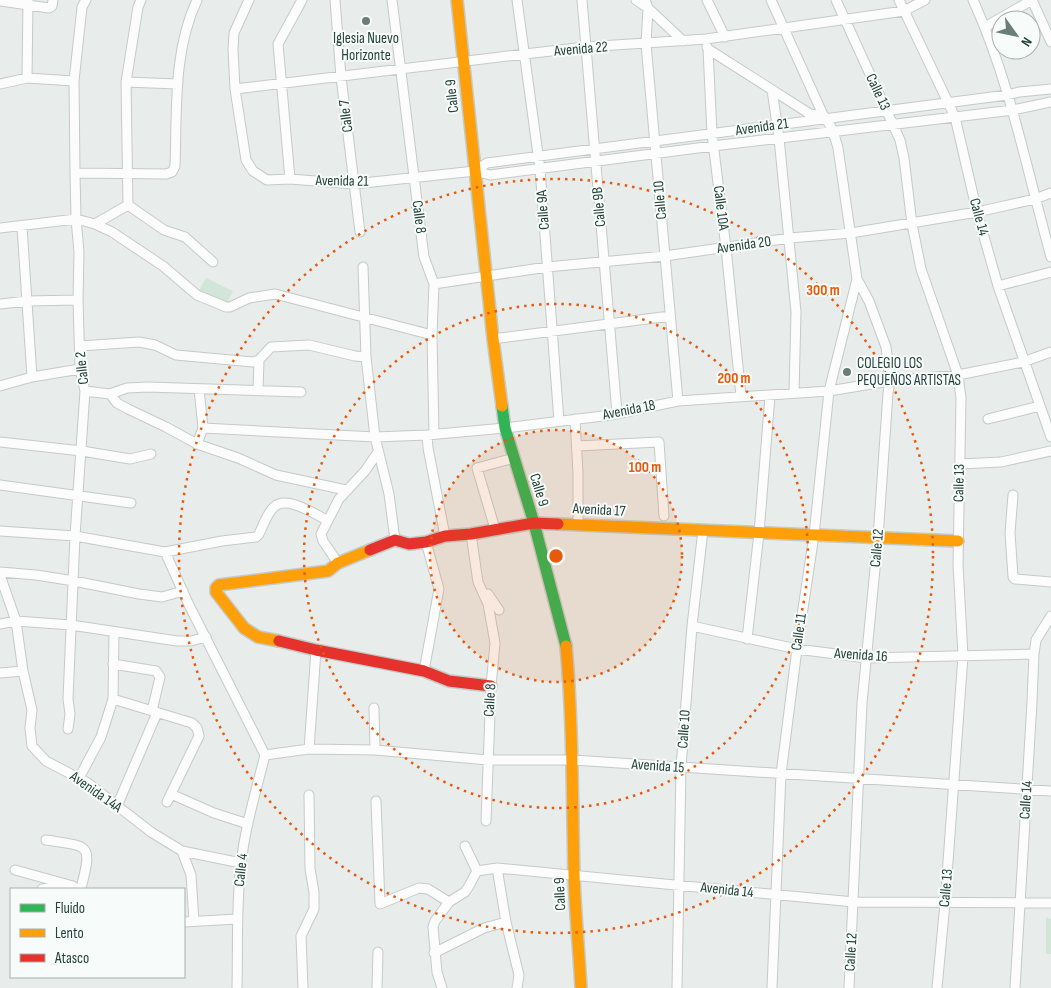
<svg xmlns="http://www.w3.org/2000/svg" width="1051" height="988" font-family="'Sofia Sans Condensed',sans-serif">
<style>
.green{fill:#d1e6d8}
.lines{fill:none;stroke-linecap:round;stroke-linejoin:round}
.street-casing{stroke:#c5cac8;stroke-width:11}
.fast-casing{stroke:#c3cbc8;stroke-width:14}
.slow-casing{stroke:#c3cbc8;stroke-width:14}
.jam-casing{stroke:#c3cbc8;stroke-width:14}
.street{stroke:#fcfcfc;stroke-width:9}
.fast{stroke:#30b455;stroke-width:11}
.slow{stroke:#ff9f0a;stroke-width:11}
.jam{stroke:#e5322d;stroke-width:11}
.ring{fill:none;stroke:#e8590c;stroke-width:2.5;stroke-dasharray:2.5 5}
.poi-dot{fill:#697e78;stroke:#f7fbf9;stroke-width:2}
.labels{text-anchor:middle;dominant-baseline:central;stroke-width:4;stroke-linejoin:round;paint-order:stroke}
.poi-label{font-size:15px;fill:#24423a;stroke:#f7fbf9}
.street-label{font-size:15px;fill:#24423a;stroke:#f7fbf9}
.centre{fill:#e8590c;stroke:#f7fbf9;stroke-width:2.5}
.ring-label{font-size:15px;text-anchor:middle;font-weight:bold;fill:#e8590c;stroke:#f7fbf9;stroke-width:4;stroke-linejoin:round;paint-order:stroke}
</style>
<rect width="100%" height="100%" fill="#e8edeb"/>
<path class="green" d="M206,278L233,291L226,305L198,292Z
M1046,917L1051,919V954H1046Z"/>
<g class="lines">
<g class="street-casing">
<path id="street" d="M249,0L234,33L233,49L235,89L246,160L253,171L267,180L290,179L354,184L475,171L490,175L713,146L1013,110L1051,102
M335,0L341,77L360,232
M392,0L424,257L434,284L432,335L434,434
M517,0L540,169L559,421
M582,0L617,413
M636,0L648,8L683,41
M645,0L648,8L646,44L678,401
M707,0L725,37
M771,0L824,117C832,124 835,138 838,148L857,279L869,301L886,347L890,381L888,393L878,538L862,703L849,988
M836,0L900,140L904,158L912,224L921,269L958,375L961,398L958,564L963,656L945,903L937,988
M899,0L955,117L977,212L998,286L1051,437
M973,0C1010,81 1027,171 1051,257
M1032,0L1051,42
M0,1L49,8L52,6L53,0
M985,27L1032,0
M707,47L708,49L810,114L824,116
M708,49L712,134L726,248L741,396
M27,78L28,0
M126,82L177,84
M0,84L27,78L74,81
M235,89L525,54L585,47L706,39L904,11L925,0
M772,90L779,138L796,312L794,393
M475,171L487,163L1007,95L1019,92L1051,89
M75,173L166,174L172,172L175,166C177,111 173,51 197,0
M290,179L278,44L302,0
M128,205L126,82L138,7L141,0
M128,205L164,230L185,237L213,262
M95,224L128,205
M22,227L32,377
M0,228L76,219L95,224L112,232L163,266L197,295L226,307H230L249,298L275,294L432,335
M363,267L366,357L375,437L389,494L395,540
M434,284L547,267L665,256L790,238L851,233L977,212L1035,199L1051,193
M998,286L1051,272
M0,304L27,301L78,300
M493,339L670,316
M80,346L139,342L155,345L176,355L253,362L259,360L271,347L309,345L355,356L366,357
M0,386L32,377L80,369
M258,390L259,360
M85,391L110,394L127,388L148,387L301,392
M110,394L117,403L128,409L166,427L197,444L238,458L276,475L346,490
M575,419L578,473V524
M988,419L1040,406
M203,428L375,437L427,435L505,428L611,415L678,401L829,391L890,381L958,375L1023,362L1051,352
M427,435L428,448L445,536
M0,442L82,451L130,459L151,454
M197,444L203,428L199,389
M577,446L659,442L664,516
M960,464L1001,462L1051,451
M0,485L131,503
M1013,495L1010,533L1013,577L1015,579L1051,582
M495,529L477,468L514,458
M0,531L75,536L165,552L222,541L256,537L259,534C263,526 267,513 274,507C287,495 314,514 327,520
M471,534L478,582L488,604L495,643L491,686L486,821
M165,552L189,605L265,755
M338,563L323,541L321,534L339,499L365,471L378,452
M0,572L36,575L74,581L139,594L162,597L183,591
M0,575L16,621L23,671L32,710L30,728L32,746L46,761L88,783L151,832L182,851L191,875L194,921
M488,594L499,610
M0,624L16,621L71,625L177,641H191L206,637
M692,626L797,649L867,658L1034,654
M747,639L759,533L770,396
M113,664L156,671L160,677L152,711
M424,671L439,589L426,542
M0,673L23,671
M113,699L192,723L197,728L199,736L167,802
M374,708L375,750
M68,729L70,714L68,699L75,536L85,391L80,369L78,300L79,252L76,219L75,173L74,81L82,7L86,0
M309,749L316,650
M265,755L309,749L375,750L488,760H573L1051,791
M79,778L101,737L113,699L114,632
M171,794L214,813L248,824
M376,801L380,904L419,888L428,889L449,902
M117,806L157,713
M46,840C89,847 93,842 81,888
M465,846L477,871
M182,851L241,863
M497,868L506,922L519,975L517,988
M15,870L73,886
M477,871L497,868L854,902L1051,903
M42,889L64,886
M184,922L237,919
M434,953L484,928L506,922
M237,988C238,947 236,906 241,864C245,827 256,791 265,755
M303,988L301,936L314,909V892L310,869L309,795
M377,988L378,952
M442,988L437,972L433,927L435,921L449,902L465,892L469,886L477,871
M677,988L681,767L692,626L703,530
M772,988L781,774L797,649L814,535L829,391L857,279
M1015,988L1032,702L1034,654L1036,640L1051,616"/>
</g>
<g class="fast-casing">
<path id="fast" d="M502,406L505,428L534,523L566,646"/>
</g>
<g class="slow-casing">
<path id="slow" d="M457,0L493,339L502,406
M558,524L958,541
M279,641L258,637L244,628L216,592V588L219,585L328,571L338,563L370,550
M566,646C573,722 572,798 574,874C575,912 579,950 581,988"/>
</g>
<g class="jam-casing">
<path id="jam" d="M370,550L395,540L409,544L426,542L445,536L471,534L534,523L558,524
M279,641L316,650L424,671L449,681L491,686"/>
</g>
<use href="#street" class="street"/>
<use href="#fast" class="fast"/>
<use href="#slow" class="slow"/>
<use href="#jam" class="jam"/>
</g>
<circle cx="556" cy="556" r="126" fill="#e8590c" fill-opacity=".12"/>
<g class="ring">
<circle cx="556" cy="556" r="126"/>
<circle cx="556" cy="556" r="252"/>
<circle cx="556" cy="556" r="377"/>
</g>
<g class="poi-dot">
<circle cx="366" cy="21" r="5"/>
<circle cx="847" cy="372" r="5"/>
</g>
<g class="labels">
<g class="poi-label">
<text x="366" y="38">Iglesia Nuevo<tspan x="366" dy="17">Horizonte</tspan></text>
<text x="857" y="363" text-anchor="start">COLEGIO LOS<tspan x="857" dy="17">PEQUEÑOS ARTISTAS</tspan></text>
</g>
<g class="street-label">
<text transform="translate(581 49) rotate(-5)">Avenida 22</text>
<text transform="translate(878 92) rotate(65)">Calle 13</text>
<text transform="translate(452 96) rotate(-96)">Calle 9</text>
<text transform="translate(346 116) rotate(-97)">Calle 7</text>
<text transform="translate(762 127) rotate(-8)">Avenida 21</text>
<text transform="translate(342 181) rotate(1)">Avenida 21</text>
<text transform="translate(660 200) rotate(-95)">Calle 10</text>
<text transform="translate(599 207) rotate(-95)">Calle 9B</text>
<text transform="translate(721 208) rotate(83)">Calle 10A</text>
<text transform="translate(543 210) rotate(-94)">Calle 9A</text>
<text transform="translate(419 217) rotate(83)">Calle 8</text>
<text transform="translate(979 217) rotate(75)">Calle 14</text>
<text transform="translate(744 245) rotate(-8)">Avenida 20</text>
<text transform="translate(82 368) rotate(-96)">Calle 2</text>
<text transform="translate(629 410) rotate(-11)">Avenida 18</text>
<text transform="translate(959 483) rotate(-89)">Calle 13</text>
<text transform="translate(539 490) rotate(73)">Calle 9</text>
<text transform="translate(599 510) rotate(3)">Avenida 17</text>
<text transform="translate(877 548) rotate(-85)">Calle 12</text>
<text transform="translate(799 632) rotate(-82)">Calle 11</text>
<text transform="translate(861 655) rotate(4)">Avenida 16</text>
<text transform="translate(490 700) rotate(-87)">Calle 8</text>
<text transform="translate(684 729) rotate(-86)">Calle 10</text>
<text transform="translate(658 766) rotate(4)">Avenida 15</text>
<text transform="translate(96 792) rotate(35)">Avenida 14A</text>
<text transform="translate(1026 800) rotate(-86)">Calle 14</text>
<text transform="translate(241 870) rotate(-84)">Calle 4</text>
<text transform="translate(946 888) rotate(-85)">Calle 13</text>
<text transform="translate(727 890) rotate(6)">Avenida 14</text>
<text transform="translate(560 894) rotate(-93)">Calle 9</text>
<text transform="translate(851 952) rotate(-87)">Calle 12</text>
</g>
</g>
<circle cx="556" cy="556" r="8" class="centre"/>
<g class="ring-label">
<text x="823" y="295">300 m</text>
<text x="734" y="383">200 m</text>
<text x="645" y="472">100 m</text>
</g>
<rect x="10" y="888" width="175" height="90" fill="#f7fbf9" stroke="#a3b1ad"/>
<rect x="20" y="904" width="25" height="8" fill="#30b455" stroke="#a3b1ad"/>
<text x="55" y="913" font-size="15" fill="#24423a">Fluido</text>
<rect x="20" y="929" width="25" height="8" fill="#ff9f0a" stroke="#a3b1ad"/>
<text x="55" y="938" font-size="15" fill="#24423a">Lento</text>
<rect x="20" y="954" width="25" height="8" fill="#e5322d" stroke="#a3b1ad"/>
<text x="55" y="963" font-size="15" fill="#24423a">Atasco</text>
<g transform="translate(1016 35) rotate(123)"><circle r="24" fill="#f7fbf9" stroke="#a3b1ad"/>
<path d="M0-4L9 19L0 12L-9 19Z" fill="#697e78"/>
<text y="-8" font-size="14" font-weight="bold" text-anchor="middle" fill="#24423a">N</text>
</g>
</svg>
